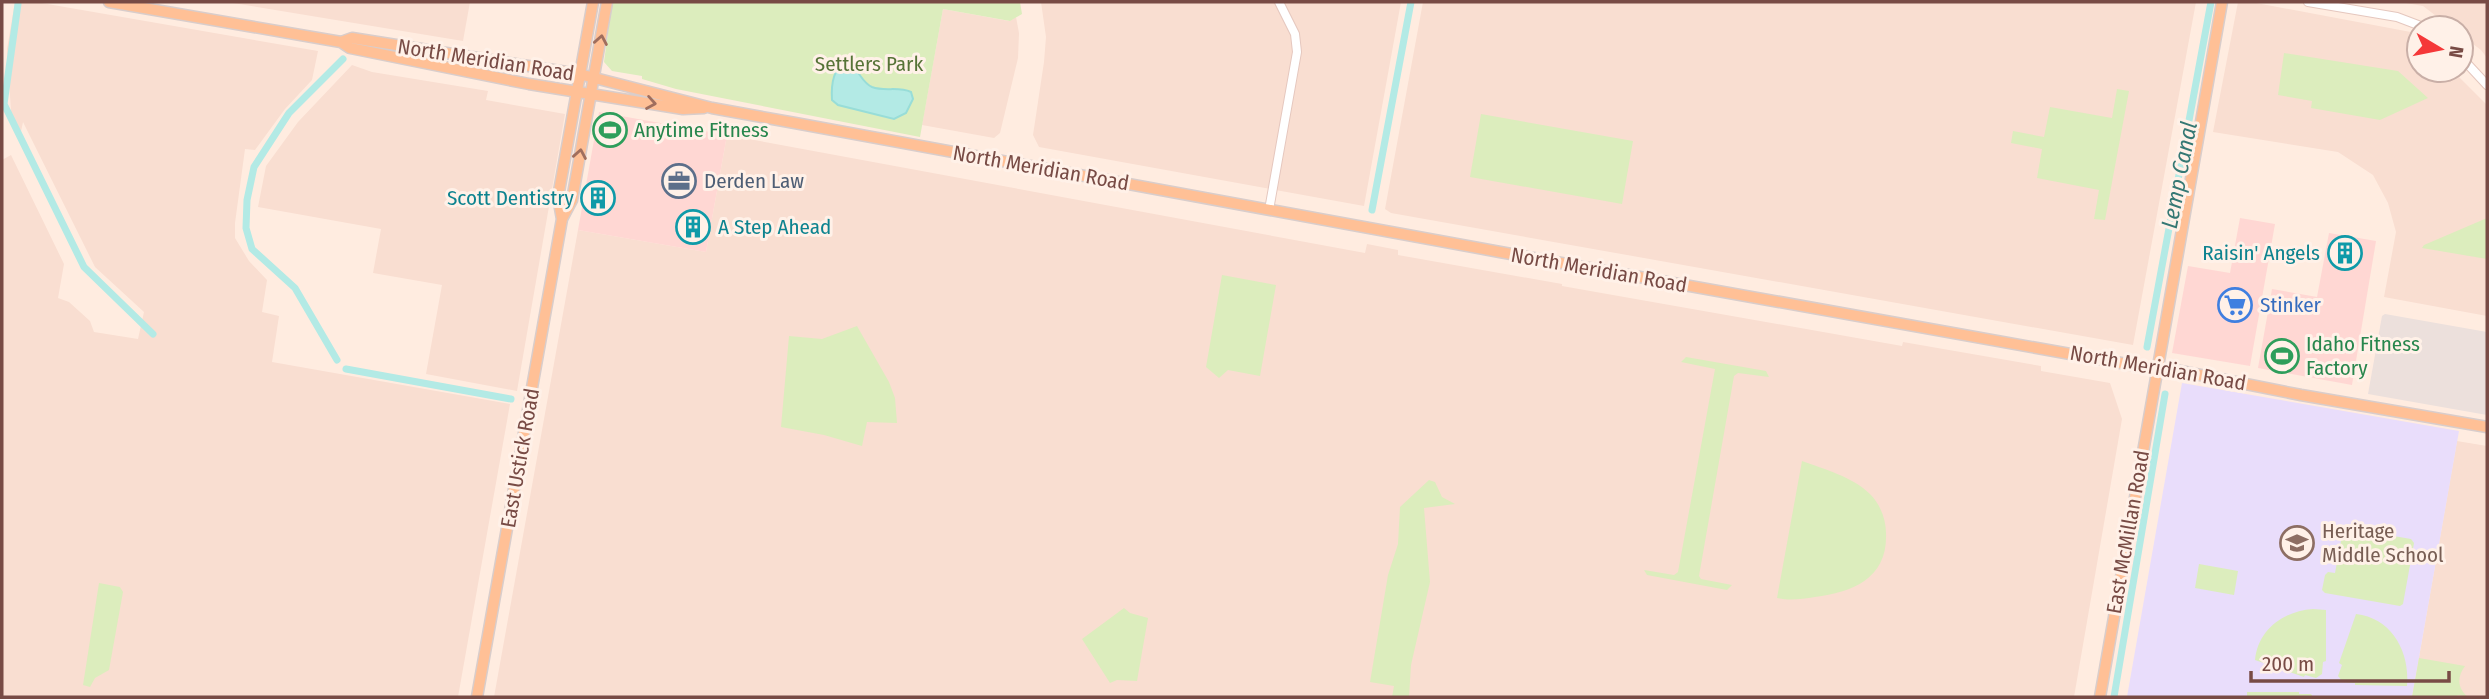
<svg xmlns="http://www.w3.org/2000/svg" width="2489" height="699" font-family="'Fira Sans Condensed',sans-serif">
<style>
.residential{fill:#f9ded1}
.commercial{fill:#ffd7d3}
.industrial{fill:#ece0dc}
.education{fill:#e9ddfb}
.green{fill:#dcedbd}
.water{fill:#b3eae5;stroke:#98ddd8;stroke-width:2}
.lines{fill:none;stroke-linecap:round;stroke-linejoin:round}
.canal{stroke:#b3eae5;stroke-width:7}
.minor-casing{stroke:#e5c7be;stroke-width:10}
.major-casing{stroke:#d9cdcb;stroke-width:13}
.minor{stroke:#fff;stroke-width:8}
.major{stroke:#ffc096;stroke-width:10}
.oneway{stroke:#a06e5d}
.labels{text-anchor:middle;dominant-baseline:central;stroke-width:6;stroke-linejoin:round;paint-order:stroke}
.street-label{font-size:21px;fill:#784b45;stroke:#fff1e8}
.park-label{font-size:21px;fill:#567337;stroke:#fff1e8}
.leisure-label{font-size:21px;fill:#27864d;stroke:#fff1e8;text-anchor:start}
.service-label{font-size:21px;fill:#4e5e75;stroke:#fff1e8;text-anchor:start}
.culture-label{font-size:21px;fill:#0d838f;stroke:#fff1e8;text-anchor:end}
.shop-label{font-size:21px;fill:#366cbe;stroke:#fff1e8;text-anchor:start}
.education-label{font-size:21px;fill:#785e54;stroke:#fff1e8;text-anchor:start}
.water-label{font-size:23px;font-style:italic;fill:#357874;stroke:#fff1e8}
</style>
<rect width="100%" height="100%" fill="#ffece0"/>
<path class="residential" d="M15,2H36L318,51L312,80L285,109L255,150L245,149L235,223V238L249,261L267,280L262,312L279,316L272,362L510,404L458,697H2V160L11,155L64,264L58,298L69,302L90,321L94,332L138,339L144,312L95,267L23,122L19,141L12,127L7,49Z
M227,2H470L463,41Z
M1041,2H1401L1364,206L1039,147L1033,135L1044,62L1046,37Z
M1423,2H2196L2133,345L1391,213L1385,209Z
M2238,2H2251L2416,33L2419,37V70H2452L2487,105V316L2384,297L2396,232L2388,203L2373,175L2338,152L2213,132Z
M2400,2H2487V58L2481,50L2461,35V28H2452L2423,6Z
M943,9L1009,21L1016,17L1019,33L1018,58L1000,133L994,138L922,125Z
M352,65L372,72L488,91L486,100L565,114L517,391L426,374L442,285L373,273L381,229L258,207L266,166L298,122Z
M727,135L1365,253L1367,244L1398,250V255L1562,284V286L1902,346L1903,342L2041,366V371L2110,383L2122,419L2074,697H494L578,230L706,252Z
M2457,441L2487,446V697H2412Z"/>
<path class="commercial" d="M599,112L727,135L706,252L578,230Z
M2240,218L2275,224L2250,366L2172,353L2188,266L2230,273Z
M2329,233L2376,241L2352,385L2258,368L2272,289L2317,297Z"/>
<path class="industrial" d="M2385,314L2487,332V415L2368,394L2382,316Z"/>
<path class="education" d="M2182,383L2459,431L2412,697H2127Z"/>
<path class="green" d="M612,2H1020L1022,14L1010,21L943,9L920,137L676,89L642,79V76L612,71L604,62Z
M2284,53L2398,71L2428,98L2380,120L2311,108L2312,101L2278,95Z
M2117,89L2129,91L2105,220L2094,219L2099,190L2037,178L2042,149L2011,143L2013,131L2044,137L2050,107L2112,118Z
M1481,114L1633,141L1622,204L1470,177Z
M2487,218V259L2422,248L2424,245Z
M1222,275L1276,285L1260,376L1228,370L1219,378L1206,367Z
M857,326L889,382L895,398L897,423L867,422L862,446L824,435L781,427L789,336L822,339Z
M1686,357L1766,371L1769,377L1738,373L1734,376L1699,576L1701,579L1732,585L1727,590L1647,575L1644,570L1674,575L1678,572L1715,369L1681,362Z
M1802,461C1824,469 1853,477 1870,494C1880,504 1886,519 1886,533C1888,578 1853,592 1815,597C1802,599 1790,601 1777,598Z
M1429,480L1435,482L1442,497L1455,504L1424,508L1430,582L1411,665L1409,697H1392L1394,686L1370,682L1388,575L1398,544L1400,507Z
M2346,528L2376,533L2378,536L2382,534L2411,539L2414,543L2403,604L2400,606L2325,593L2322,590L2325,575L2328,572L2335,573L2343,530Z
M2199,564L2238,571L2234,595L2195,588Z
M99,583L120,587L123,592L109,670L95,678L90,687L83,685Z
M1124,608L1130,613L1148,618L1137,681L1117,680L1110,683L1082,639Z
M2313,609L2326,610V661L2323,662L2322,674L2316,678L2305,675L2304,677L2255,660C2258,629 2284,611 2313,609Z
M2356,614C2392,618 2410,652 2407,686L2355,685V683L2343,682L2338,676L2342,665L2339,663Z
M2419,658L2465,666C2457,677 2457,688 2468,697L2458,695L2455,697H2412Z
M2247,692H2299V694H2311L2313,697H2247Z"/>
<path class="water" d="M844,62C859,66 860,82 872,87C885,92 898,86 911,92L913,99L906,113L894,119L838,105L832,100C831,86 832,71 844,62Z"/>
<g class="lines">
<path class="canal" d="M18,4L4,104L84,267L153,334
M1372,210L1411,2
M2147,347L2211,2
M337,360L295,288L252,249L246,228L247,200L254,167L289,113L343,59
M346,369L511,399
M2114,697L2165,394"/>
<g class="minor-casing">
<path id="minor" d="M2308,2L2397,17L2426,28
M2461,57L2487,85
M1269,210L1297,52L1295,34L1279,2"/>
</g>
<g class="major-casing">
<path id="major" d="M109,2L341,42L350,48L529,84L683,109L704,108
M341,42L352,38L579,74L712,108L795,123L1500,252L2143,367L2170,369L2301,395L2487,427
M562,219L572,200L607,2
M477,697L562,219L558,197L593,2
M2100,697L2222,2"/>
</g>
<use href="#minor" class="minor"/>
<use href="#major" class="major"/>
</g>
<defs><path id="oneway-chevron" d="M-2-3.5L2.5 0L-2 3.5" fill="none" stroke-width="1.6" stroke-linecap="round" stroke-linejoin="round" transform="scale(1.75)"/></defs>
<g class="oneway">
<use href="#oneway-chevron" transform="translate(601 40) rotate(-80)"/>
<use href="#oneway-chevron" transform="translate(651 103) rotate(10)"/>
<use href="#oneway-chevron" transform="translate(580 154) rotate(-80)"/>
</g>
<defs>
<g id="stadium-ring" transform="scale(1.75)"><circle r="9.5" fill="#fff1e8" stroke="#2e9e5b" stroke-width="1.5"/><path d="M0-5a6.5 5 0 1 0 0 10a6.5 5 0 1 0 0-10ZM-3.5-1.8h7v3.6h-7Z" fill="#2e9e5b"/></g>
<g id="office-ring" transform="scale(1.75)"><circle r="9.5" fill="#fff1e8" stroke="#5c6f8a" stroke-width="1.5"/><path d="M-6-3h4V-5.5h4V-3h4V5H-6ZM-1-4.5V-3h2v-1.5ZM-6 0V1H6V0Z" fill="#5c6f8a"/></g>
<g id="building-ring" transform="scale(1.75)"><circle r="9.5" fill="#fff1e8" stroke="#0f9aa8" stroke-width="1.5"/><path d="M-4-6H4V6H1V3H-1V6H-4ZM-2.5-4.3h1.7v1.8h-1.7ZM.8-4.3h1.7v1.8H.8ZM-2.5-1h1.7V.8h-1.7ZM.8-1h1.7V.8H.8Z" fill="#0f9aa8"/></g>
<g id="supermarket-ring" transform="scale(1.75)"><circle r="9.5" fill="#fff1e8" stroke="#3f7fe0" stroke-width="1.5"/><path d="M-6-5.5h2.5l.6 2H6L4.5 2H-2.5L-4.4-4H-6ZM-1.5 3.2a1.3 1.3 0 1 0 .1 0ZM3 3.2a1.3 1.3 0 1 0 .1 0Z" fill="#3f7fe0"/></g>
<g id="school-ring" transform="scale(1.75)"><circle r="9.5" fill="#fff1e8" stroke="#8d6e63" stroke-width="1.5"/><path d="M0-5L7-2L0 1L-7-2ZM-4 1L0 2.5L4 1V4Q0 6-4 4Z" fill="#8d6e63"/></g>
</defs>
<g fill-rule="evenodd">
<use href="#stadium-ring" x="610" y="130"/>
<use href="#office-ring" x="679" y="181"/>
<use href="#building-ring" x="598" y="198"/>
<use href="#building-ring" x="693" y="227"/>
<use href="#building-ring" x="2345" y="253"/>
<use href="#supermarket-ring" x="2235" y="305"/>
<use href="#stadium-ring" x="2282" y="356"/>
<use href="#school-ring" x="2297" y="543"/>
</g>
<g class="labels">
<g class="street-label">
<text transform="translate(486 60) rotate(9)">North Meridian Road</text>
<text transform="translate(1041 168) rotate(10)">North Meridian Road</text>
<text transform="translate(1599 270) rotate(10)">North Meridian Road</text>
<text transform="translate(2158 368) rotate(10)">North Meridian Road</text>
<text transform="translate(520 458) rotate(-80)">East Ustick Road</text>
<text transform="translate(2128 532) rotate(-80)">East McMillan Road</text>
</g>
<g class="park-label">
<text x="869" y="64">Settlers Park</text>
</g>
<g class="leisure-label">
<text x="634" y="130">Anytime Fitness</text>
<text x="2306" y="344">Idaho Fitness<tspan x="2306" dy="24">Factory</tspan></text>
</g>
<g class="service-label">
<text x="704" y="181">Derden Law</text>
</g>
<g class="culture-label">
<text x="574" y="198">Scott Dentistry</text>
<text x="718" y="227" text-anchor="start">A Step Ahead</text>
<text x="2320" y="253">Raisin' Angels</text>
</g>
<g class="shop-label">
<text x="2260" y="305">Stinker</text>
</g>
<g class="education-label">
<text x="2322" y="531">Heritage<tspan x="2322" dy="24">Middle School</tspan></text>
</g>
<g class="water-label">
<text transform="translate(2179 175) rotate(-79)">Lemp Canal</text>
</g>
</g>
<rect width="2489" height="699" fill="none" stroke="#784b45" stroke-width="7"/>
<g transform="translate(2440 49) rotate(100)"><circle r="33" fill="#fff1e8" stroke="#c9afa7" stroke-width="2"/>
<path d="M0-5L12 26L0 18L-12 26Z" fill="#f53839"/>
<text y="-10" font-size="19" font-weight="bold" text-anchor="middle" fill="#784b45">N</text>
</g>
<path d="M2251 671v10h198v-10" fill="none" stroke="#784b45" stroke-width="3.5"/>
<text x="2262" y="671" font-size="21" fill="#784b45" stroke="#fff1e8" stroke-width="5" paint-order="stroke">200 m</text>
</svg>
